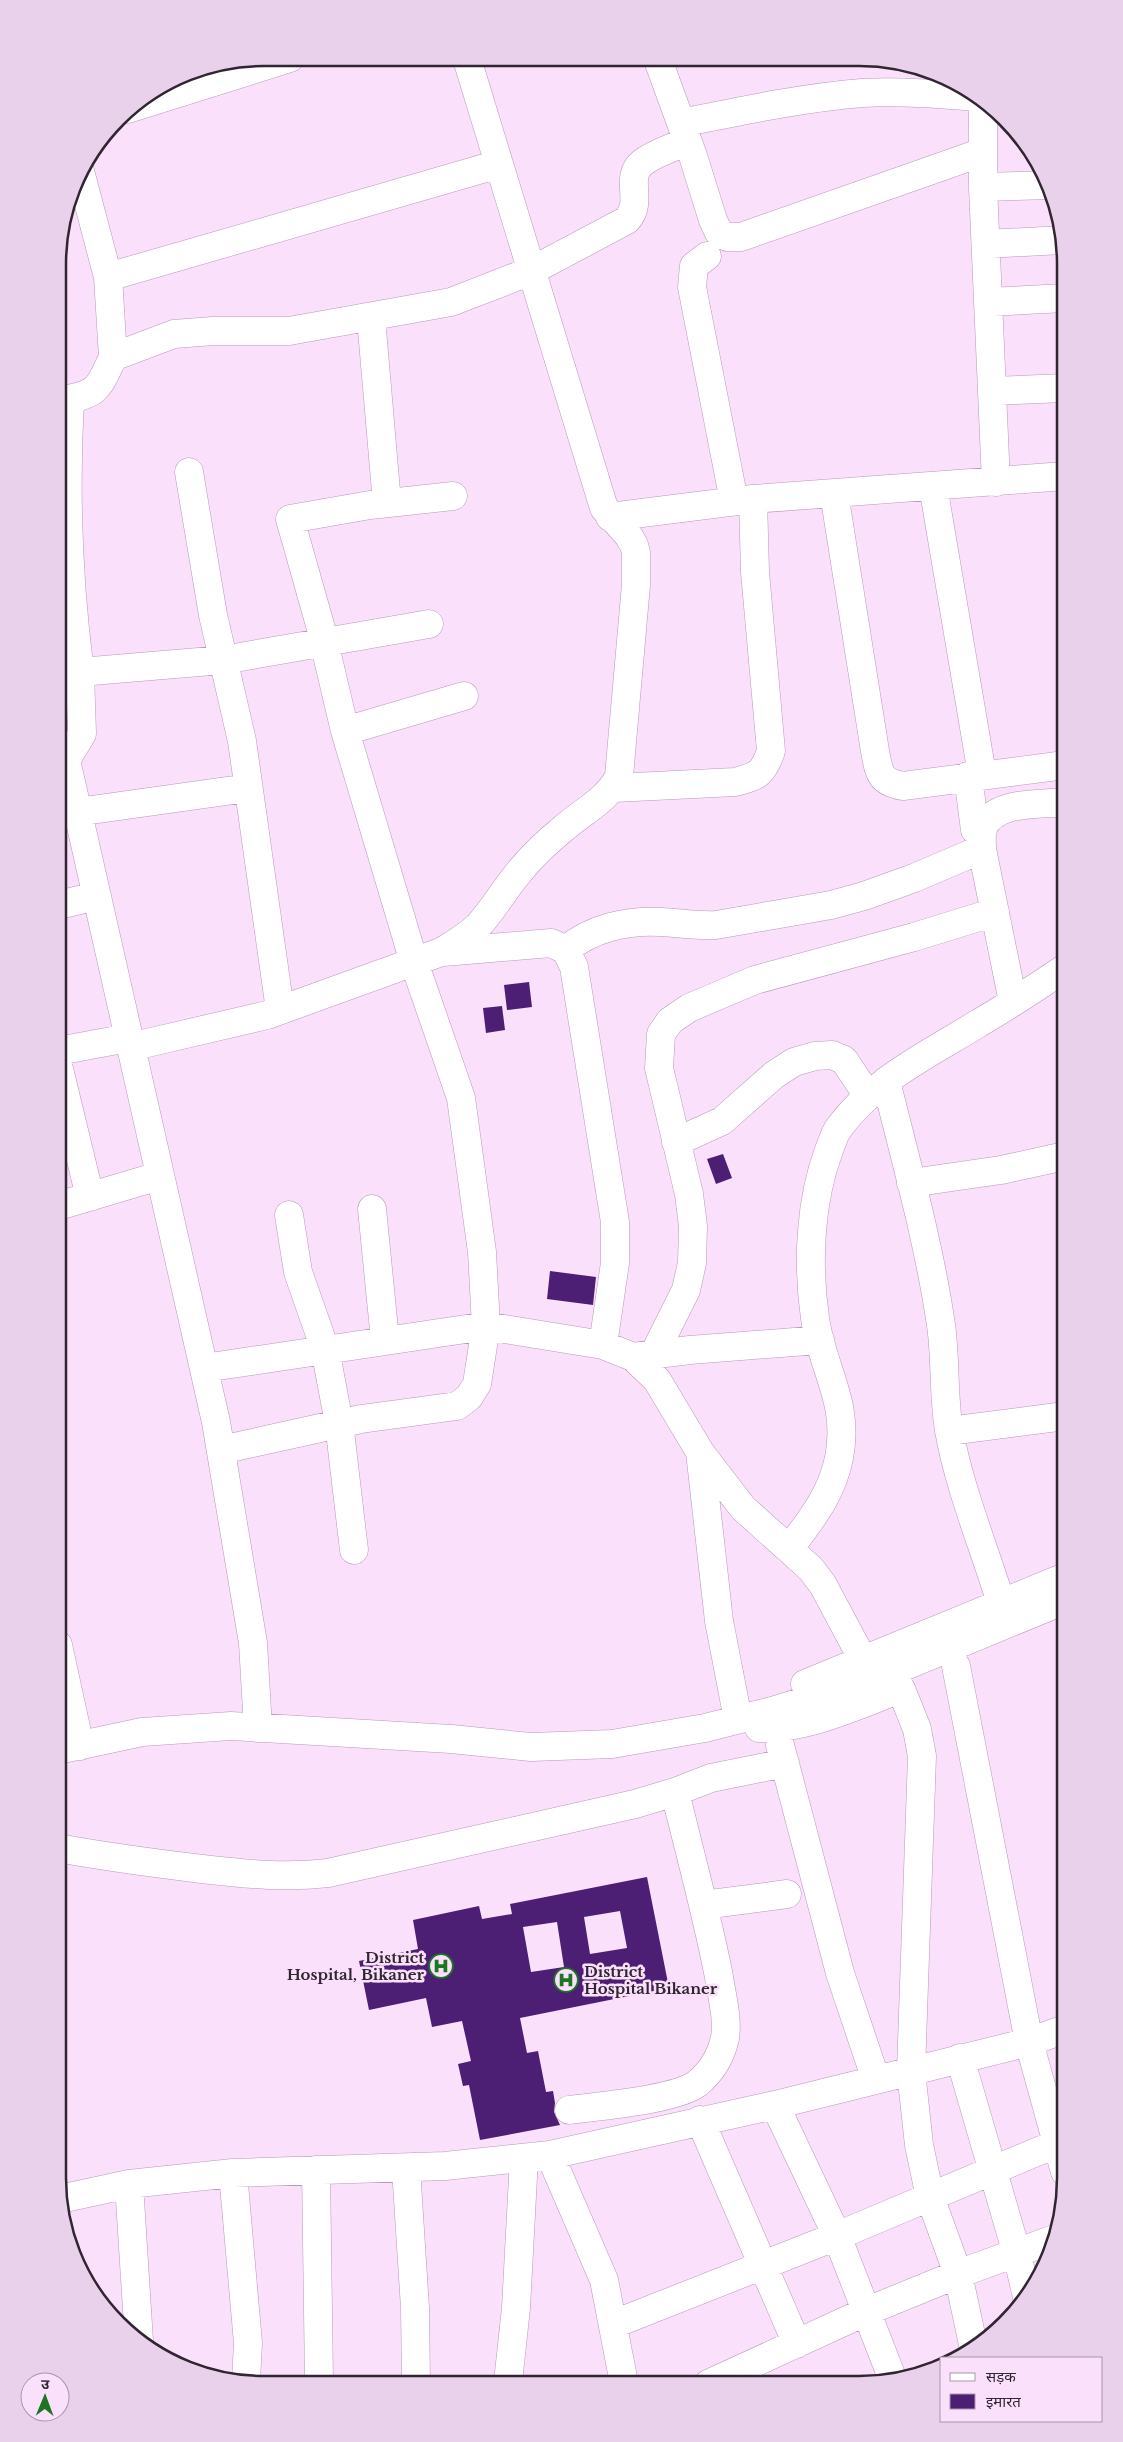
<svg xmlns="http://www.w3.org/2000/svg" width="1123" height="2442" font-family="'Libre Baskerville','Noto Sans Devanagari',serif">
<style>
.building{fill:#4c1f74;fill-rule:evenodd}
.lines{fill:none;stroke-linecap:round;stroke-linejoin:round}
.minor-casing{stroke:#b799b9;stroke-width:29}
.minor{stroke:#fff;stroke-width:28}
.labels{text-anchor:middle;dominant-baseline:central;stroke-width:5;stroke-linejoin:round;paint-order:stroke}
.poi-label{font-size:15px;font-weight:bold;fill:#302531;stroke:#fae0fb;text-anchor:end}
.rim{fill:none;stroke:#302531;stroke-width:2.5}
</style>
<rect width="100%" height="100%" fill="#fae0fb"/>
<path class="building" d="M529,982L532,1007L507,1010L504,985Z
M502,1006L505,1030L486,1033L483,1008Z
M723,1154L732,1178L716,1184L707,1159Z
M550,1271L596,1277L593,1305L547,1299Z
M647,1877L669,1988L520,2018L527,2053L538,2051L546,2092L553,2091L555,2103L554,2112L560,2125L480,2140L469,2085L463,2086L458,2064L471,2061L462,2021L432,2027L426,1998L369,2010L359,1961L418,1949L413,1920L479,1906L482,1919L512,1914L510,1904ZM620,1911L627,1948L590,1954L584,1917ZM557,1922L564,1967L531,1972L523,1927Z"/>
<g class="lines">
<g class="minor-casing">
<path id="minor" d="M658,60L693,156L713,220L719,233L727,237H741L983,152
M983,101V187L996,482
M128,109L290,58
M681,123C741,111 801,98 862,93C900,91 939,94 977,97
M499,164L108,277L113,357L174,334L213,331H289L451,302L531,271L627,220C644,201 624,178 642,163C654,153 673,148 687,141
M80,171L108,277
M983,187L1048,185
M986,244L1062,240
M707,256L694,266L692,287L734,501
M989,302L1065,298
M371,318L387,503
M993,391L1065,388
M70,399C65,490 68,582 80,672
M58,401C97,394 97,392 113,357
M189,472L213,615L242,741L280,1010
M933,486L982,774
M834,493L875,751C879,772 879,782 903,786L1065,765
M610,517L753,499L1065,476
M345,731L464,696
M66,760L82,734L80,672L223,660L429,624
M58,761L66,760L216,1422L253,1643L258,1728
M968,776L975,830
M614,788L735,782C758,776 763,774 771,751L755,572L753,499
M77,812L248,788
M58,905L97,896
M566,950C591,928 628,920 661,922C680,923 697,926 716,925L831,905L864,896L914,878L982,849
M443,952L551,943L566,950L574,967L615,1222V1263L603,1345
M1013,1002L982,849C982,843 981,835 983,829C993,800 1040,805 1065,802
M130,1047L267,1015L441,952C454,944 467,937 478,926C494,909 505,888 520,871C533,855 548,841 564,828C583,811 608,800 619,776L636,585V553L634,545L628,535L604,508L467,59
M58,1051L128,1038
M58,1065L90,1197
M886,1081C906,1162 929,1243 941,1325C946,1360 943,1395 949,1430C959,1488 984,1547 1001,1603
M676,1142L722,1121L774,1075L794,1062L815,1056L832,1055L844,1060L868,1096
M911,1183L1001,1170L1065,1156
M58,1206L159,1176
M372,1209L385,1340
M289,1215L298,1272L325,1349L339,1423L354,1550
M654,1354L686,1290L692,1263L693,1226L689,1194L659,1068L661,1034L670,1021L689,1008L755,980L914,937L995,912
M640,1356L690,1350L820,1340
M204,1368L486,1326L603,1345L633,1357L657,1380L700,1452L743,1508L811,1569L823,1585L863,1660
M949,1431L1065,1416
M221,1450L361,1419L457,1406L469,1397L477,1384L486,1326L482,1252L461,1098L414,962L345,731L320,625L290,519L370,505L453,496
M700,1452L719,1621L737,1714
M789,1549C811,1520 832,1494 839,1458C850,1402 822,1369 815,1318C807,1263 810,1201 829,1150C832,1143 834,1135 838,1129C873,1080 929,1054 979,1023C1008,1006 1037,987 1065,968
M58,1645L80,1746
M956,1666L1029,2042L1065,2029
M805,1684L1065,1577
M901,1689L917,1729L922,1756L911,2071L919,2145L930,2197L958,2274L974,2349
M759,1728C807,1729 853,1707 898,1690
M780,1745L840,1973L876,2080
M58,1750L142,1732L231,1726L451,1739L531,1747L612,1744L705,1728L772,1711L871,1680L1065,1600
M58,1848C106,1857 153,1863 202,1869C245,1874 285,1878 328,1873L635,1804L675,1792L711,1778L785,1763
M703,1905L787,1894
M960,2058L1017,2254L1027,2297
M775,2105L837,2236L893,2380
M569,2110C599,2106 676,2100 698,2083C712,2071 721,2056 725,2038C728,2018 722,1997 719,1977C707,1915 690,1854 675,1792
M700,2120L797,2344
M550,2155L604,2280L624,2383
M406,2168L415,2308L416,2382
M316,2170L319,2381
M233,2173L248,2343L246,2381
M129,2184L139,2341
M60,2199L129,2184L233,2173L445,2166L550,2155L775,2105L1029,2042L1065,2172
M614,2324L837,2236L1065,2140
M508,2382L516,2308L524,2158
M708,2384L865,2312L958,2274L1054,2239"/>
</g>
<use href="#minor" class="minor"/>
</g>
<defs>
<g id="hospital-ring" transform="scale(1.25)"><circle r="9.5" fill="#fae0fb" stroke="#1b7523" stroke-width="1.5"/><path d="M-5-5h3v3.5h4V-5h3V5h-3V1.5h-4V5h-3Z" fill="#1b7523"/></g>
</defs>
<g fill-rule="evenodd">
<use href="#hospital-ring" x="441" y="1966"/>
<use href="#hospital-ring" x="566" y="1980"/>
</g>
<g class="labels">
<g class="poi-label">
<text x="424" y="1957">District<tspan x="424" dy="17">Hospital, Bikaner</tspan></text>
<text x="584" y="1971" text-anchor="start">District<tspan x="584" dy="17">Hospital Bikaner</tspan></text>
</g>
</g>
<path d="M0 0H1123V2442H0ZM264 66H859A198 198 0 0 1 1057 264V2178A198 198 0 0 1 859 2376H264A198 198 0 0 1 66 2178V264A198 198 0 0 1 264 66Z" fill="#ead1eb" fill-rule="evenodd"/>
<path class="rim" d="M264 66H859A198 198 0 0 1 1057 264V2178A198 198 0 0 1 859 2376H264A198 198 0 0 1 66 2178V264A198 198 0 0 1 264 66Z"/>
<rect x="940" y="2357" width="162" height="65" fill="#fae0fb" stroke="#a995aa"/>
<rect x="950" y="2373" width="25" height="8" fill="#ffffff" stroke="#a995aa"/>
<text x="986" y="2382" font-size="15" fill="#302531">सड़क</text>
<rect x="950" y="2394" width="25" height="15" fill="#4c1f74" stroke="#a995aa"/>
<text x="986" y="2407" font-size="15" fill="#302531">इमारत</text>
<g transform="translate(45 2397) rotate(1)"><circle r="24" fill="#fae0fb" stroke="#a995aa"/>
<path d="M0-4L9 19L0 12L-9 19Z" fill="#1b7523"/>
<text y="-8" font-size="14" font-weight="bold" text-anchor="middle" fill="#302531">उ</text>
</g>
</svg>
